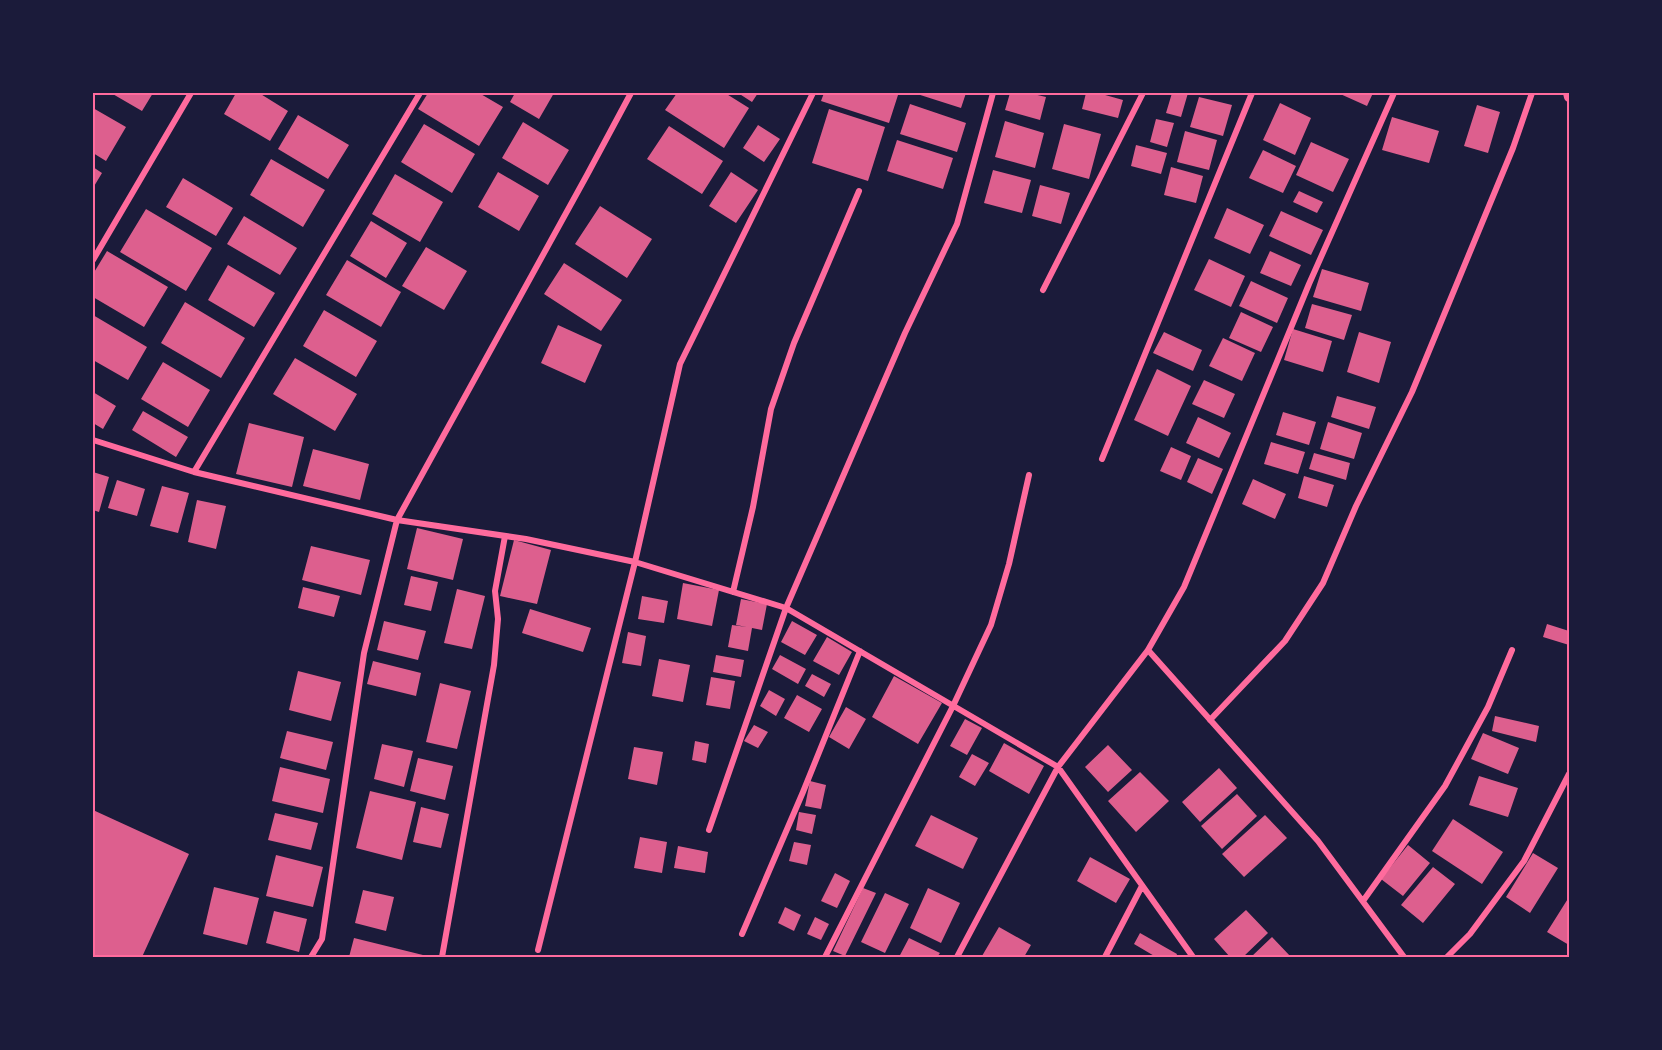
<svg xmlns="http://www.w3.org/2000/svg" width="1662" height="1050" font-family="'Noto Sans',sans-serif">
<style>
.building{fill:#dd5f8e}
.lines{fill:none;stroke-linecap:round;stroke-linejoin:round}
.minor{stroke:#ff6b9d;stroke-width:6}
.tertiary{stroke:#ff6b9d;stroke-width:10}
.neatline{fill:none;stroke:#ff6b9d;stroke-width:2}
</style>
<rect width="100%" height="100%" fill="#1b1b3a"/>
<path class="building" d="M111,93H153L142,111Z
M236,93H259L288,111L270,141L224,114Z
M428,93H479L503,107L479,146L418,109Z
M515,93H554L539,119L510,102Z
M677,93H725L749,108L724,148L665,110Z
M738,93H758L752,102Z
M824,93H893L898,95L889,123L821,101Z
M914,93H966L961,108Z
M1010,93H1029L1046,97L1040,120L1005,110Z
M1086,93H1098L1123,100L1118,118L1082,109Z
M1172,93H1188L1181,117L1166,113Z
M1338,93H1373L1367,106Z
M1199,97L1232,105L1223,136L1190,127Z
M1280,103L1311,118L1295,155L1263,140Z
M910,104L966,123L957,152L900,134Z
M1477,105L1500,112L1488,153L1464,146Z
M93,108L126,127L106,161L93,153Z
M829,109L885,127L868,181L812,163Z
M298,115L349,145L328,179L278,149Z
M1392,117L1439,131L1429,163L1382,150Z
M1156,119L1174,123L1167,147L1150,142Z
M1005,121L1044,133L1035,168L995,157Z
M523,122L569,150L548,185L502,158Z
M424,124L475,154L452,193L401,162Z
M1064,124L1101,134L1089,179L1052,169Z
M758,125L780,139L764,162L743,148Z
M669,126L723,161L702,194L647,159Z
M1185,131L1217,140L1209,170L1177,162Z
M897,140L953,158L943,189L887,171Z
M1311,142L1349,159L1333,192L1296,175Z
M1136,145L1167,153L1161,174L1131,166Z
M1263,150L1296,166L1283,193L1249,178Z
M271,159L325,190L303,227L250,195Z
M93,167L102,173L93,188Z
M1171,167L1203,176L1196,203L1164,195Z
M993,170L1031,180L1022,213L984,203Z
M498,172L539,196L519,231L478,207Z
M731,172L758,190L736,223L709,206Z
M395,174L443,202L420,242L372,214Z
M183,178L233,208L216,236L166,207Z
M1040,185L1070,193L1061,224L1032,216Z
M1299,191L1323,202L1317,213L1293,202Z
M600,206L652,239L627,278L575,244Z
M1227,208L1264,225L1250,254L1214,238Z
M146,209L212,248L186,291L120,252Z
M1281,211L1323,230L1311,255L1269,236Z
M244,216L297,248L280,275L227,244Z
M371,221L407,243L386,278L350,256Z
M426,247L467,271L444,310L402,286Z
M107,251L168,287L144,327L93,297V274Z
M1270,251L1301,265L1291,286L1260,273Z
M1209,259L1245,276L1231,307L1194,290Z
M347,260L401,292L381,327L326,295Z
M564,263L622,300L601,331L544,294Z
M228,265L275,293L254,327L208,300Z
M1322,269L1369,283L1361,311L1313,297Z
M1251,281L1288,298L1277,323L1239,306Z
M185,302L245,338L221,378L161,343Z
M1312,304L1352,315L1344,340L1305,328Z
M324,310L377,341L356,377L303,346Z
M1241,312L1273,327L1261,352L1229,338Z
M93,315L147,347L128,380L93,360Z
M558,325L602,345L585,383L541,363Z
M1293,329L1332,341L1323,372L1284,360Z
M1164,332L1202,350L1193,371L1153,353Z
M1359,332L1391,342L1379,383L1347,372Z
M1223,338L1255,353L1242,381L1209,366Z
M295,358L357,394L335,431L273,394Z
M163,362L210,390L188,427L141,399Z
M1157,369L1191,386L1168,436L1134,420Z
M1204,380L1235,394L1224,418L1192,404Z
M93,392L116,406L103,429L93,423Z
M1337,396L1376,407L1369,429L1331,417Z
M143,411L188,437L176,457L132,430Z
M1283,412L1316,422L1309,445L1276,435Z
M1198,417L1231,433L1219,458L1186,443Z
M1328,422L1362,433L1354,459L1320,449Z
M249,423L304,437L292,487L236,474Z
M1271,442L1305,452L1298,474L1264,464Z
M1171,447L1191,456L1181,480L1160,471Z
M313,449L369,464L360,500L303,486Z
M1314,453L1350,463L1346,480L1309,469Z
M1198,458L1223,469L1212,494L1187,482Z
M93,472L109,477L99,512L93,510Z
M1304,476L1334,485L1327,507L1298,498Z
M1253,479L1286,494L1275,519L1242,504Z
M117,480L145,489L137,516L108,508Z
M162,486L189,493L178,533L150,526Z
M197,500L226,506L216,549L188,542Z
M417,528L463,539L453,580L407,569Z
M514,540L551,550L537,604L500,596Z
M311,546L370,560L361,595L302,580Z
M411,576L438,582L431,611L404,605Z
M683,583L719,590L712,626L677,619Z
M303,587L340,596L334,617L298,608Z
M457,589L485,596L472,649L444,643Z
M642,596L668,601L664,623L638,619Z
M741,599L767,604L762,630L752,628L748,651L728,647L732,625L747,627L736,625Z
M530,609L591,628L583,652L522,633Z
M384,621L426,631L418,660L377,650Z
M792,621L817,635L805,655L781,642Z
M1547,624L1569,631V645L1543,637Z
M628,632L646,636L641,666L622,663Z
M827,637L852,652L839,675L813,661Z
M716,655L744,660L741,677L713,672Z
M780,655L806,669L798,684L772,669Z
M659,659L690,665L683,702L652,696Z
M373,661L421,673L416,696L367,684Z
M298,671L341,682L331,721L289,710Z
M812,674L831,684L824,697L805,686Z
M894,676L942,703L918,744L872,717Z
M711,677L735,681L730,709L706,705Z
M440,683L471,691L457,749L426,742Z
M769,690L785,699L776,716L760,706Z
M797,695L822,709L809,732L784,718Z
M846,707L866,719L849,749L829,737Z
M1495,716L1539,726L1536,742L1492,731Z
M965,719L982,728L967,755L950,746Z
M754,725L768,732L758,748L744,741Z
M287,731L333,742L326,770L280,758Z
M1483,733L1519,748L1508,774L1471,759Z
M695,741L709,744L706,763L692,760Z
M1004,743L1044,766L1029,794L989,771Z
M382,744L413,751L404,787L374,779Z
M1108,745L1132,770L1108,792L1085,767Z
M634,747L663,752L657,785L628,779Z
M972,754L989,763L975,786L959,777Z
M418,758L453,766L445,800L410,791Z
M280,767L330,779L323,813L272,801Z
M1219,768L1237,788L1200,822L1182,802Z
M1140,772L1169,801L1136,832L1108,801Z
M1479,776L1518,788L1508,817L1469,805Z
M810,781L826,785L821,809L805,806Z
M370,791L416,802L402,860L356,848Z
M1237,794L1257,816L1222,849L1201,826Z
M421,807L449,814L441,848L413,842Z
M93,810L189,854L142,957H93Z
M799,812L816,815L812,834L796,830Z
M275,813L318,823L311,850L268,840Z
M931,815L978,838L963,869L915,846Z
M1265,815L1287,838L1244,877L1222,854Z
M1453,819L1503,852L1482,884L1432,851Z
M640,837L667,842L662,873L634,868Z
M794,842L811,845L807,865L789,861Z
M1408,845L1430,863L1403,896L1381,879Z
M678,846L708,852L705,873L674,868Z
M1533,853L1558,868L1530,913L1506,897Z
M276,855L323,867L313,907L266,896Z
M1090,857L1130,879L1116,903L1077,881Z
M1433,867L1455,884L1423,923L1401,905Z
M835,873L850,881L837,908L821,901Z
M214,887L259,898L247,945L203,934Z
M863,888L876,893L845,956L833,951Z
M928,888L960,903L941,943L910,928Z
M363,890L394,897L386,931L355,923Z
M885,893L909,904L885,953L861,942Z
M1569,897V945L1547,932Z
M785,907L801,915L794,931L778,923Z
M1246,910L1268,933L1243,957H1230L1214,939Z
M274,911L307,919L299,952L266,943Z
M815,917L829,924L821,940L807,934Z
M999,927L1031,945L1024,957L982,956Z
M1140,933L1177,954L1176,957H1156L1134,944Z
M1272,937L1291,957H1251Z
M354,938L427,956V957H349Z
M909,938L940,953L937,957H899Z"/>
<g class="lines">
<path class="minor" d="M93,260L191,93
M1043,290L1143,93
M93,440L194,472L397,520L526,539L635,562L786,608L1058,767L1193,957
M1102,459L1252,93
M194,472L420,93
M733,592L753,507L771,409L794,343L859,191
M1148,650L1318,841L1404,957
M1210,720L1285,641L1323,583L1356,506L1412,392L1513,148L1532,93
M709,830L786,608L905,333L957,224L993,93
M1363,901L1445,786L1488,707L1512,650
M742,934L803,792L860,651
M538,950L635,562L680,364L813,93
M311,957L322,939L364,653L397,520L587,175L631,93
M442,957L494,665L498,619L495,591L505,536
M825,957L953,706L991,625L1009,564L1029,475
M957,957L1058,767L1148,650L1184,587L1309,284L1394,93
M1105,957L1142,886
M1447,957L1470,934L1524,861L1569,774"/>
<path class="tertiary" d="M1568,93L1569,97"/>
</g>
<rect width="1662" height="1050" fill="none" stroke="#1b1b3a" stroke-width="189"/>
<rect x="94" y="94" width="1474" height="862" class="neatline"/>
</svg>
